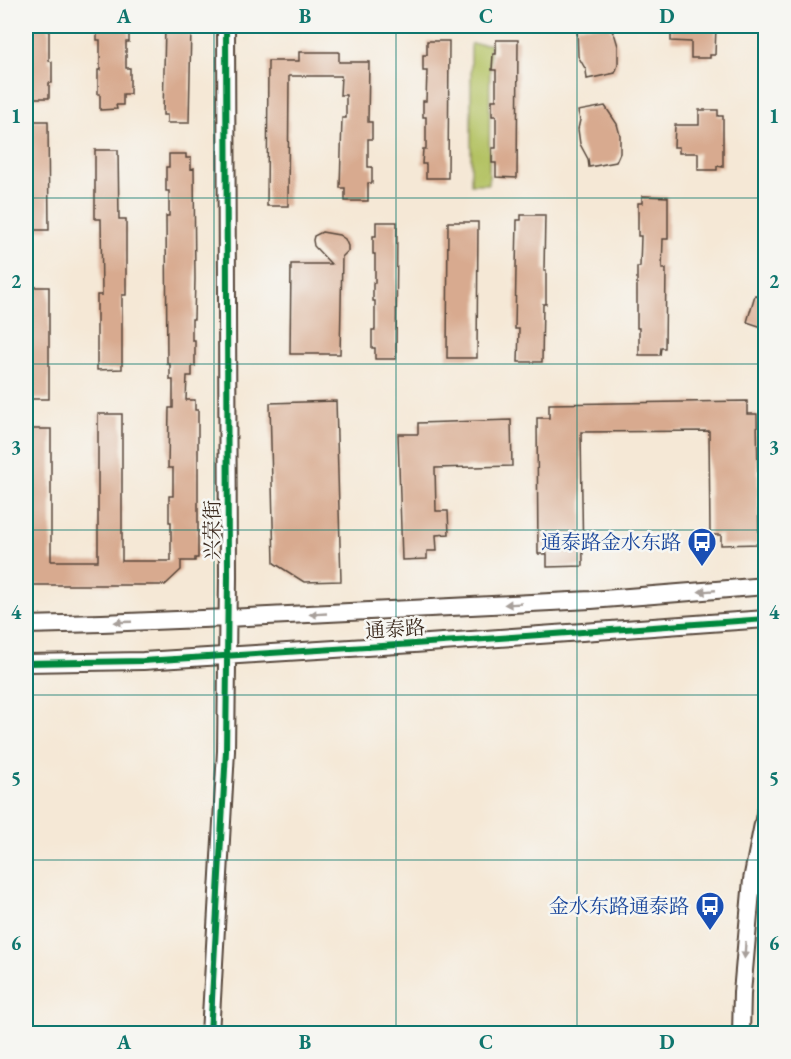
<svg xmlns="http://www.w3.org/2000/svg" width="791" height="1059" font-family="'EB Garamond','Noto Serif SC',serif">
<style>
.green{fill:#b4c264;stroke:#787641;stroke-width:1.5}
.building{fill:#d8aa8f}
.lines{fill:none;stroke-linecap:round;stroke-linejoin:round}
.secondary-casing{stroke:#57463a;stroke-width:20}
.secondary{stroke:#fff;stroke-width:16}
.cycleway-casing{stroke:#f6f6f2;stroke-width:10}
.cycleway{stroke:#00873e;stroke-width:6}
.oneway{fill:#a79f9a}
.grid{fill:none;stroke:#0f766e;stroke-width:1.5;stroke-opacity:0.55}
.labels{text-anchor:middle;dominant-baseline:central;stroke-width:5;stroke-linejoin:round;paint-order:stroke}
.street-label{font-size:20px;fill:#3b2a1e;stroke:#f6f6f2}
.transit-label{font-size:20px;fill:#164399;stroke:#f6f6f2;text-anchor:end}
.neatline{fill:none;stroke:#0f766e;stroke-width:2}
.grid-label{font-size:20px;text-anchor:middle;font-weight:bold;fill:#0f766e}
</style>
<rect width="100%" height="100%" fill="#f6f6f2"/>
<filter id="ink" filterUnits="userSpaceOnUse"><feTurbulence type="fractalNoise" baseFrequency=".0167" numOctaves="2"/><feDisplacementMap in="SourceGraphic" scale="12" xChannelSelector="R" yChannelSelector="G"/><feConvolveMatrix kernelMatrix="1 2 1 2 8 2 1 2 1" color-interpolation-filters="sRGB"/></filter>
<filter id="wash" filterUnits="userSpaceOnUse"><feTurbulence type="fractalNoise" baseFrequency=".008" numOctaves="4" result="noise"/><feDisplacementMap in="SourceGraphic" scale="24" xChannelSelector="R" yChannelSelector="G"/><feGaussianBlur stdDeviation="1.35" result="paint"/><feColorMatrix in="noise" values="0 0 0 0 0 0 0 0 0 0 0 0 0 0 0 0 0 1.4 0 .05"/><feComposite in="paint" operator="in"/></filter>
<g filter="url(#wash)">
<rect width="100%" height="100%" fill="#f5e8d6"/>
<path class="green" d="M471,44H490L489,184H471Z"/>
<g id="blocks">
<path class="building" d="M26,26H49V61L52,62V83H49V98H26Z
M97,26H129V42H126V68H130V94H123V105H116L117,109L100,110V94H98V70H100V40H97Z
M165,26H191L189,123H167V115H163Z
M577,26H609L615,36L618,46V65L615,73L587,79L586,70L578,56Z
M671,26H716L715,55H710V58H691V42L671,41Z
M496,40H518L517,178L496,177V163H492V148H496V116H492V100H496V70H492L493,54H496Z
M427,41H449L448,178H426V164H422L423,149H426V117H423V101H426L427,71H423V55H427Z
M299,52H339V62H369L368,122H372V139H368V167H372V183H368V201H345V188H340L342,118H346V95H340L341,76H289L288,206H267L268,61H299Z
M605,106L617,124L620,135V153L616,162L589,167L588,159L580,144L578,129L580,120L578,111Z
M699,110H718V116H723V167L717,166V170H698V153H679V147H674L675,125H699Z
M26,121H48L49,230H26Z
M95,150H118L119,219H126V295H122V369L97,370V295H102L101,219H95Z
M169,154H186V158H191V169L194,168L195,279L194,319H192V340H195V366H192V376H187L186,400H195V410H198V558H195V561H181V570L165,585H26V429H51V561H98V414H122V561H171V522H169V496H173V468H168L169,408H173V380H170V364H167L166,216H169V191H166V167H169Z
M642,196L668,197V239H663L662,269H666L665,348H661L660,355H639V328H637V267H640L641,236H638V203H642Z
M521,215H545L544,270H546V304H543L542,362H518L519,329H515L516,269L517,220H521Z
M376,222H397L396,359H375V348H372V330H375V301H373V283H375V254H373V236H376Z
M448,222H478L477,358H447Z
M322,232L339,235L345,239L348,246V251L342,257L340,354H290L291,264H331L314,246L313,240L314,236Z
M26,287H49V399H26Z
M755,295L765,298V328L747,322Z
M336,401L341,581L304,582L274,563L270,403Z
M747,401V414H757L759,544L721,545V535H710L709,431L581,432L583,566L547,567V554H538L537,418H549V404Z
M511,420L512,466L435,468L436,511H448L449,534L436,535L437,551H427V559L402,560L398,434H418V423Z"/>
</g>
</g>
<g filter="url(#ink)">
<use href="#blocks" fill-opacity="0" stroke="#57463a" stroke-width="1.5"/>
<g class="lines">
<g class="secondary-casing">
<path id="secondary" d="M26,625L102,623L227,618L591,600L766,586
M26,663L143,661L414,644L766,619
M210,1034L226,751L228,576L226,26
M741,1034L742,993L752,880L766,809"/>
</g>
<use href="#secondary" class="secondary"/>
<g class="cycleway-casing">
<path id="cycleway" d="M26,663L143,661L414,644L766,619
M210,1034L226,751L228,576L226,26"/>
</g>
<use href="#cycleway" class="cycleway"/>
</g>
<defs><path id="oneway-solid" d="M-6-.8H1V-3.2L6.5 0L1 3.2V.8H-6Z" transform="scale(1.5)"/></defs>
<g class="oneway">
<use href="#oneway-solid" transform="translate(707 591) rotate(175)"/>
<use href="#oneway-solid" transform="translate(513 604) rotate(177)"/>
<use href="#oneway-solid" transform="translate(318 614) rotate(177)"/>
<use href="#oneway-solid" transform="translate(123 622) rotate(178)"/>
<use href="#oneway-solid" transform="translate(745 950) rotate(94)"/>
</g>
</g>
<path class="grid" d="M214,26V1034M396,26V1034M577,26V1034M26,198H766M26,364H766M26,530H766M26,695H766M26,860H766"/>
<defs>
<g id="bus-pin" transform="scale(1.5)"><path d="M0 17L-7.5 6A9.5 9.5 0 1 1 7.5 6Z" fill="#1a4fb4" stroke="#f6f6f2"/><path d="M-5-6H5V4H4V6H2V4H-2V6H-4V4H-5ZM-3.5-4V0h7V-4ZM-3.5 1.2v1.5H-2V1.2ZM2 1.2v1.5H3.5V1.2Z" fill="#fff"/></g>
</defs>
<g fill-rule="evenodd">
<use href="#bus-pin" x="702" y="542"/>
<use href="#bus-pin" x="710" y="906"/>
</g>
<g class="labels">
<g class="street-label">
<text transform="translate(212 530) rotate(-90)">兴荣街</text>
<text transform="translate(395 629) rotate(-4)">通泰路</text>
</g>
<g class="transit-label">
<text x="681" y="542">通泰路金水东路</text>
<text x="689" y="906">金水东路通泰路</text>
</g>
</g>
<rect width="791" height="1059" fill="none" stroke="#f6f6f2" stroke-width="66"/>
<rect x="33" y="33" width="725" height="993" class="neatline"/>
<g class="grid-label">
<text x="124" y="23">A</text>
<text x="305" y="23">B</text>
<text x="486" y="23">C</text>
<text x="667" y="23">D</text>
<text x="16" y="123">1</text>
<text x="774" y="123">1</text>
<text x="16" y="288">2</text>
<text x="774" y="288">2</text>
<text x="16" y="454">3</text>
<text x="774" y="454">3</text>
<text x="16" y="619">4</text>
<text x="774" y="619">4</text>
<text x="16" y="785">5</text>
<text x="774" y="785">5</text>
<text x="16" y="950">6</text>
<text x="774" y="950">6</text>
<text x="124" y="1049">A</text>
<text x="305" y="1049">B</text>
<text x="486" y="1049">C</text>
<text x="667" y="1049">D</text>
</g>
</svg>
